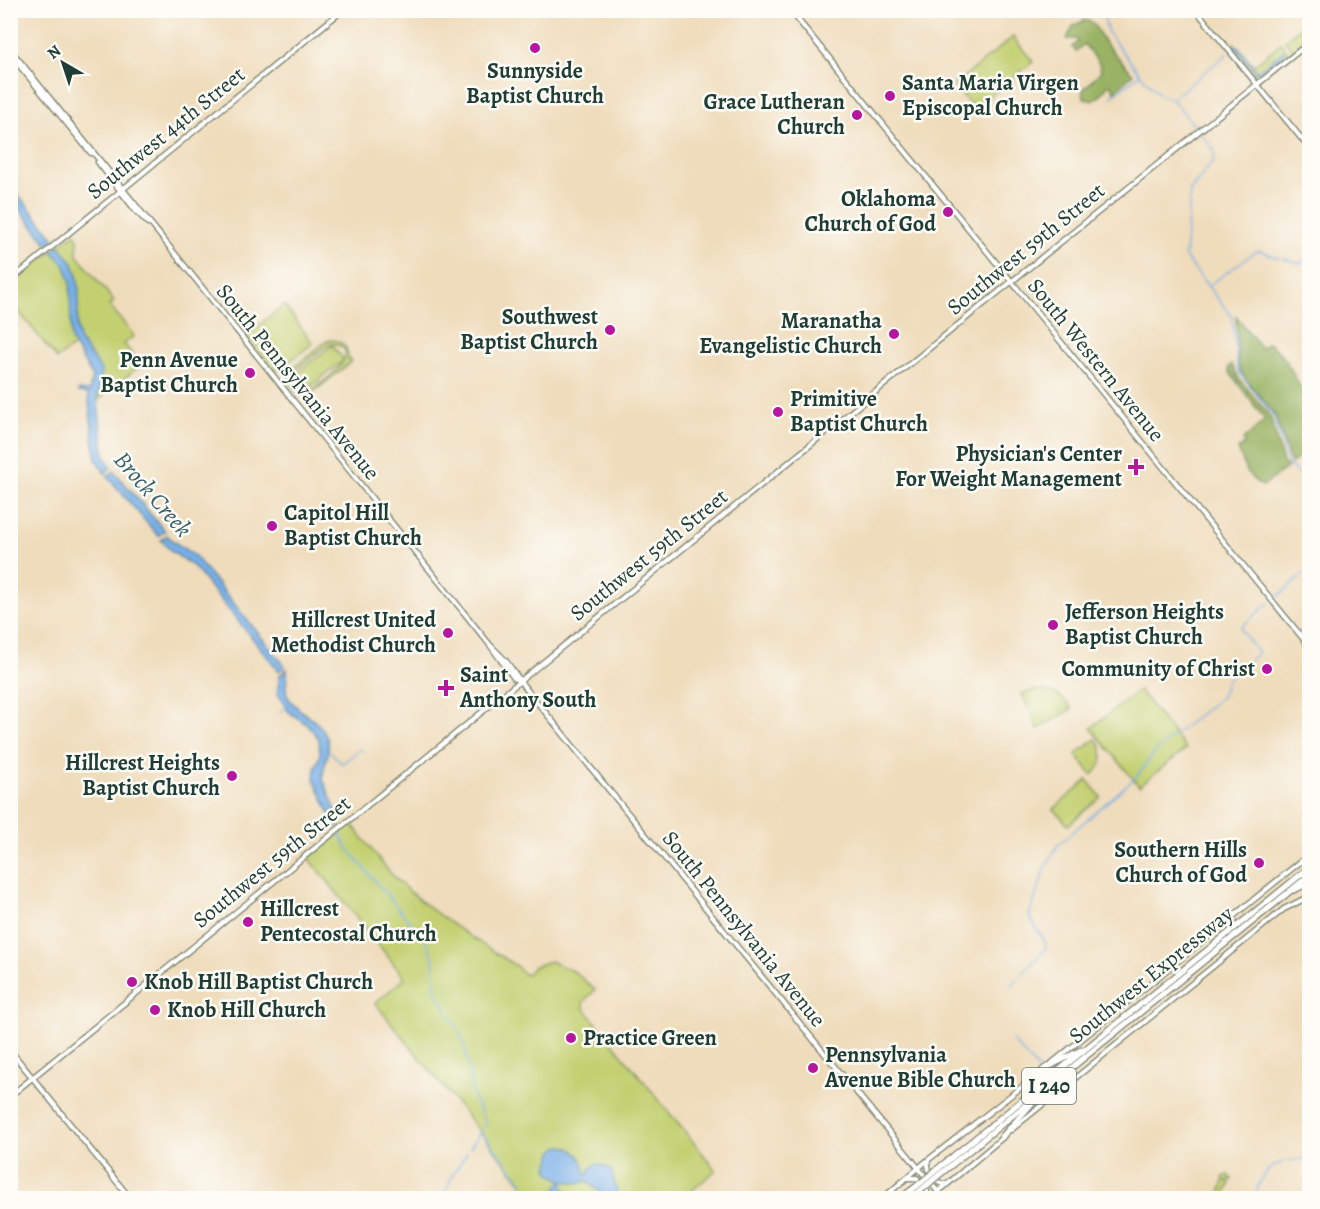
<svg xmlns="http://www.w3.org/2000/svg" width="1320" height="1209" font-family="Alegreya,serif">
<style>
.green{fill:#c3d071;stroke:#718652;stroke-width:1.5;fill-rule:evenodd}
.forest{fill:#9ab263;stroke:#5c784c;stroke-width:1.5}
.water{fill:#77aee6;stroke:#4b768d;stroke-width:1.5}
.lines{fill:none;stroke-linecap:round;stroke-linejoin:round}
.stream{stroke:#77aee6;stroke-width:1.5}
.secondary-casing{stroke:#878c78;stroke-width:7}
.motorway-casing{stroke:#878c78;stroke-width:8}
.secondary{stroke:#fff;stroke-width:4}
.motorway{stroke:#fff;stroke-width:5}
.motorway-bridge-casing{stroke:#878c78;stroke-width:8;stroke-linecap:butt}
.motorway-bridge{stroke:#fff;stroke-width:5}
.poi-dot{fill:#b5179e;stroke:#fdfcf7;stroke-width:2}
.labels{text-anchor:middle;dominant-baseline:central;stroke-width:5;stroke-linejoin:round;paint-order:stroke}
.shield{fill:#fdfcf7;stroke:#62766e;stroke-width:1.5}
.shield-label{font-size:21px;font-weight:bold;fill:#1f3d34}
.poi-label{font-size:22px;font-weight:bold;fill:#1f3d34;stroke:#fdfcf7;text-anchor:start}
.street-label{font-size:22px;fill:#1f3d34;stroke:#fdfcf7}
.water-label{font-size:24px;font-style:italic;fill:#395f69;stroke:#fdfcf7}
</style>
<rect width="100%" height="100%" fill="#fdfcf7"/>
<filter id="ink" filterUnits="userSpaceOnUse"><feTurbulence type="fractalNoise" baseFrequency=".0167" numOctaves="2"/><feDisplacementMap in="SourceGraphic" scale="12" xChannelSelector="R" yChannelSelector="G"/><feConvolveMatrix kernelMatrix="1 2 1 2 8 2 1 2 1" color-interpolation-filters="sRGB"/></filter>
<filter id="wash" filterUnits="userSpaceOnUse"><feTurbulence type="fractalNoise" baseFrequency=".008" numOctaves="4" result="noise"/><feDisplacementMap in="SourceGraphic" scale="24" xChannelSelector="R" yChannelSelector="G"/><feGaussianBlur stdDeviation="1.35" result="paint"/><feColorMatrix in="noise" values="0 0 0 0 0 0 0 0 0 0 0 0 0 0 0 0 0 1.4 0 .05"/><feComposite in="paint" operator="in"/></filter>
<g filter="url(#wash)">
<rect width="100%" height="100%" fill="#efdcbb"/>
<path class="green" d="M1303,25L1309,28V37L1293,50L1285,40Z
M1013,37L1033,62L974,109L954,85Z
M1234,43L1254,65L1281,43L1290,53L1261,76L1257,77L1231,49Z
M75,233L78,239L77,255L114,301L110,306L134,336L124,344L141,365L97,401L101,383L81,343L74,346L57,359L11,302V284Z
M284,305L313,343L276,372L246,336Z
M330,340C343,340 349,348 348,360L351,359L352,361L305,399L304,395C289,392 285,380 293,368L325,342ZM333,344C369,349 317,390 306,392C301,392 300,391 296,389L292,380L294,371L327,345Z
M332,345L344,360L305,391L293,376Z
M1035,690C1052,690 1062,695 1072,709L1038,729L1022,694Z
M1139,690L1186,749L1139,786L1091,728Z
M1096,739C1106,751 1104,765 1092,775L1077,756V753Z
M1087,780L1101,797L1068,825L1054,809Z
M352,824C367,843 382,865 399,882C434,915 476,940 516,966L525,975L535,966L550,961L575,972L595,990L583,1002L584,1008L716,1170L683,1198H534L375,1003L405,978L309,858Z
M1229,1175L1232,1180L1226,1181L1230,1183L1224,1198H1218L1224,1181L1223,1177Z"/>
<path class="forest" d="M1085,20L1093,23L1105,43L1133,74L1114,92L1112,85H1108L1100,96L1092,101L1084,98L1083,90L1101,71L1099,63L1084,44L1076,51L1072,47L1078,42L1076,39H1067L1073,26Z
M1236,316L1261,348L1268,343C1286,352 1306,396 1310,415C1311,426 1310,438 1309,449L1291,464L1275,415L1242,375L1238,364Z
M1232,365L1239,379L1270,416L1283,463L1288,467L1263,486C1247,479 1244,464 1238,449L1245,444L1243,440L1264,421V418L1230,373L1228,368Z"/>
<path class="water" d="M1233,46H1238L1256,70H1259L1284,50L1286,52L1261,72L1256,73L1236,49L1233,48Z
M10,185L55,239L48,245L11,199Z
M59,245L72,262L77,274L79,291L77,327L79,339L101,370V383L97,397L105,457L111,467L105,473L96,460L88,394L78,392L79,390L89,391L92,376L71,340L70,280L64,264L52,251Z
M114,471L165,531L158,536L107,476Z
M167,535C176,545 184,548 195,556L285,666L279,671L192,565L172,552L161,540Z
M287,669C289,678 283,689 288,697C298,714 321,719 327,738C332,753 322,765 323,779L341,823L336,827L314,779L315,769L320,755L319,739L309,726L289,712L277,693L280,675Z
M559,1146C576,1146 584,1159 586,1175H588L590,1169L596,1164L602,1165L611,1170L619,1198H605L589,1182L585,1181L582,1183L563,1181V1186L569,1196L564,1198L556,1188L562,1180L551,1174L548,1167L553,1152Z"/>
<g class="lines">
<path class="stream" d="M1102,10L1108,33L1140,74L1160,95L1172,99L1214,150V160L1190,191L1185,257L1232,317L1238,371L1273,415L1288,464L1310,485
M1111,97L1139,75
M1173,98L1227,54
M1282,258L1300,263L1310,258
M1208,286L1255,252L1260,251L1279,258
M1275,599L1310,569
M280,712L286,707
M331,752L340,762L343,763L360,749L363,751
M340,834L347,848L427,942L433,957L435,989L460,1033L465,1049L473,1096L486,1123L470,1148
M1010,987L1046,949V944L1029,916L1047,864L1058,845L1137,776L1154,753L1177,733L1221,697L1227,680L1258,653L1241,630L1242,626L1269,603
M1012,1040L1038,1070
M482,1133L535,1198
M1288,1161L1310,1158
M443,1198L453,1174L467,1153
M1256,1198C1258,1180 1265,1168 1283,1162"/>
</g>
</g>
<g filter="url(#ink)">
<g class="lines">
<g class="secondary-casing">
<path id="secondary" d="M790,10L1310,647
M1196,10L1310,149
M10,49L490,645L514,678L519,681
M10,54L91,153
M98,162L136,211L148,223
M10,281L343,10
M490,645L506,661L523,685L943,1198
M10,1050L130,1198
M1052,1063L1310,854
M10,1096L975,311L1310,42
M1011,1130L1284,909L1310,896
M928,1160C927,1171 934,1184 946,1184
M907,1178H917L927,1191V1198
M883,1198L928,1160L1046,1068
M931,1198L1003,1137"/>
</g>
<g class="motorway-casing">
<path id="motorway" d="M1294,890L1310,882
M1044,1069L1081,1050
M1002,1137L1032,1103
M935,1171L1310,867
M939,1175L1310,875
M901,1198L917,1186
M910,1198L920,1191"/>
</g>
<use href="#secondary" class="secondary"/>
<use href="#motorway" class="motorway"/>
<g class="motorway-bridge-casing">
<path id="motorway-bridge" d="M917,1186L935,1171
M920,1191L939,1175"/>
</g>
<use href="#motorway-bridge" class="motorway-bridge"/>
</g>
</g>
<g class="poi-dot">
<circle cx="535" cy="48" r="6"/>
<circle cx="890" cy="96" r="6"/>
<circle cx="857" cy="115" r="6"/>
<circle cx="948" cy="212" r="6"/>
<circle cx="610" cy="330" r="6"/>
<circle cx="894" cy="334" r="6"/>
<circle cx="250" cy="373" r="6"/>
<circle cx="778" cy="412" r="6"/>
<path d="M1133 458h6v6h6v6h-6v6h-6v-6h-6v-6h6z"/>
<circle cx="272" cy="526" r="6"/>
<circle cx="1053" cy="625" r="6"/>
<circle cx="448" cy="633" r="6"/>
<circle cx="1267" cy="669" r="6"/>
<path d="M443 679h6v6h6v6h-6v6h-6v-6h-6v-6h6z"/>
<circle cx="232" cy="776" r="6"/>
<circle cx="1259" cy="863" r="6"/>
<circle cx="248" cy="922" r="6"/>
<circle cx="132" cy="982" r="6"/>
<circle cx="155" cy="1010" r="6"/>
<circle cx="571" cy="1038" r="6"/>
<circle cx="813" cy="1068" r="6"/>
</g>
<g class="labels">
<rect class="shield" x="1022" y="1068" width="54" height="36" rx="4.5"/>
<g class="shield-label">
<text x="1049" y="1086">I 240</text>
</g>
<g class="poi-label">
<text x="535" y="71" text-anchor="middle">Sunnyside<tspan x="535" dy="25">Baptist Church</tspan></text>
<text x="902" y="83">Santa Maria Virgen<tspan x="902" dy="25">Episcopal Church</tspan></text>
<text x="845" y="102" text-anchor="end">Grace Lutheran<tspan x="845" dy="25">Church</tspan></text>
<text x="936" y="199" text-anchor="end">Oklahoma<tspan x="936" dy="25">Church of God</tspan></text>
<text x="598" y="317" text-anchor="end">Southwest<tspan x="598" dy="25">Baptist Church</tspan></text>
<text x="882" y="321" text-anchor="end">Maranatha<tspan x="882" dy="25">Evangelistic Church</tspan></text>
<text x="238" y="360" text-anchor="end">Penn Avenue<tspan x="238" dy="25">Baptist Church</tspan></text>
<text x="790" y="399">Primitive<tspan x="790" dy="25">Baptist Church</tspan></text>
<text x="1122" y="454" text-anchor="end">Physician's Center<tspan x="1122" dy="25">For Weight Management</tspan></text>
<text x="284" y="513">Capitol Hill<tspan x="284" dy="25">Baptist Church</tspan></text>
<text x="1065" y="612">Jefferson Heights<tspan x="1065" dy="25">Baptist Church</tspan></text>
<text x="436" y="620" text-anchor="end">Hillcrest United<tspan x="436" dy="25">Methodist Church</tspan></text>
<text x="1255" y="669" text-anchor="end">Community of Christ</text>
<text x="460" y="675">Saint<tspan x="460" dy="25">Anthony South</tspan></text>
<text x="220" y="763" text-anchor="end">Hillcrest Heights<tspan x="220" dy="25">Baptist Church</tspan></text>
<text x="1247" y="850" text-anchor="end">Southern Hills<tspan x="1247" dy="25">Church of God</tspan></text>
<text x="260" y="909">Hillcrest<tspan x="260" dy="25">Pentecostal Church</tspan></text>
<text x="144" y="982">Knob Hill Baptist Church</text>
<text x="167" y="1010">Knob Hill Church</text>
<text x="583" y="1038">Practice Green</text>
<text x="825" y="1055">Pennsylvania<tspan x="825" dy="25">Avenue Bible Church</tspan></text>
</g>
<g class="street-label">
<text transform="translate(166 133) rotate(-39)">Southwest 44th Street</text>
<text transform="translate(1026 249) rotate(-39)">Southwest 59th Street</text>
<text transform="translate(1096 360) rotate(51)">South Western Avenue</text>
<text transform="translate(298 382) rotate(51)">South Pennsylvania Avenue</text>
<text transform="translate(649 555) rotate(-39)">Southwest 59th Street</text>
<text transform="translate(272 862) rotate(-39)">Southwest 59th Street</text>
<text transform="translate(744 929) rotate(51)">South Pennsylvania Avenue</text>
<text transform="translate(1151 975) rotate(-39)">Southwest Expressway</text>
</g>
<g class="water-label">
<text transform="translate(153 494) rotate(49)">Brock Creek</text>
</g>
</g>
<rect width="1320" height="1209" fill="none" stroke="#fdfcf7" stroke-width="36"/>
<g transform="translate(63 63) rotate(321)" stroke="#fdfcf7" stroke-width="4.5" paint-order="stroke">
<path d="M0-4.5L10 22L0 15L-10 22Z" fill="#1f3d34"/>
<text y="-9" font-size="16" font-weight="bold" text-anchor="middle" fill="#1f3d34">N</text>
</g>
</svg>
